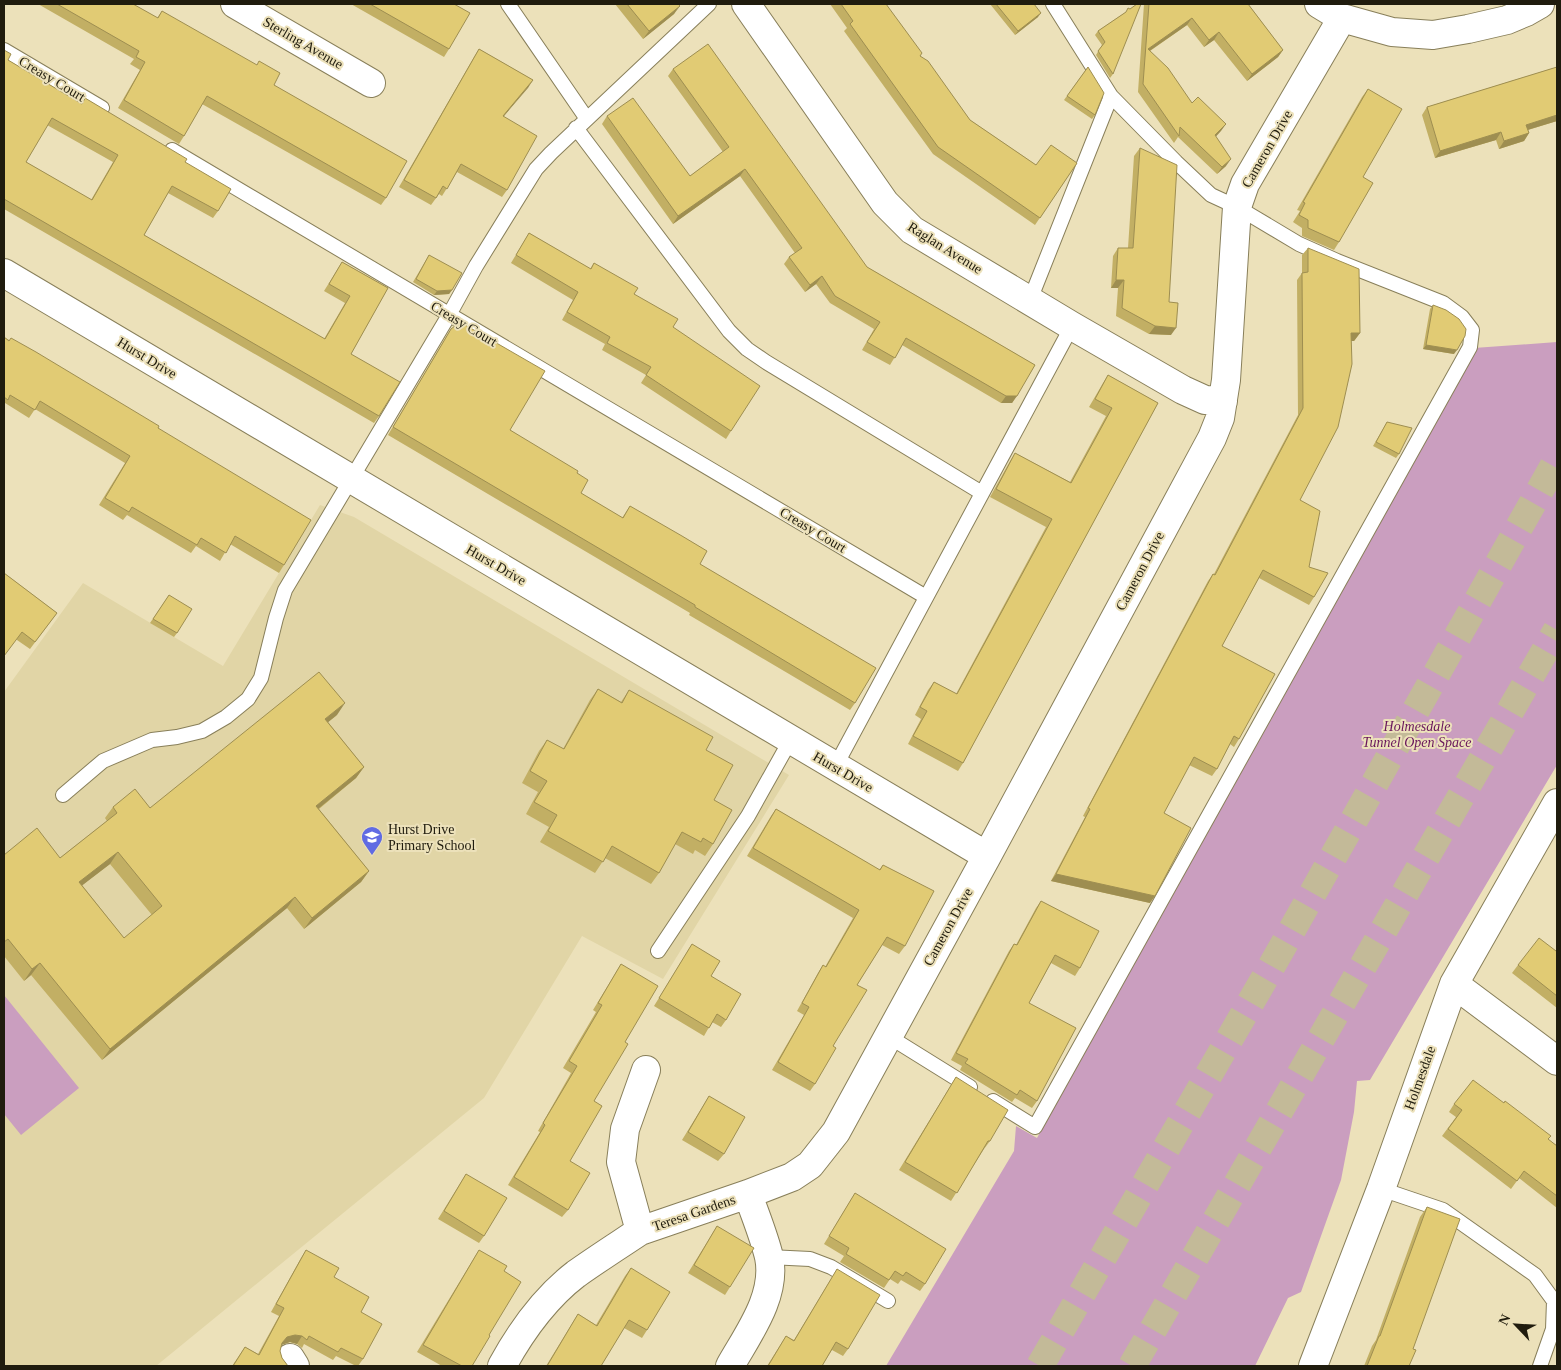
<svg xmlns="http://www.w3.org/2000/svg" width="1561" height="1370" font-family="Georgia,serif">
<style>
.built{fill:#e1d5a6}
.green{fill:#ca9ebf}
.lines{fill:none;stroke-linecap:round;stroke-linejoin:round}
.highway-tunnel{stroke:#c3ba98;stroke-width:28;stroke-dasharray:28 14;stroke-linecap:butt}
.lane-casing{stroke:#887f5a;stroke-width:16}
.street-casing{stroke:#887f5a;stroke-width:30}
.lane{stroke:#fff;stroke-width:14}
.street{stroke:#fff;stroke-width:28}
.wall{fill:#c2af64;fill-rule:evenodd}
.shaded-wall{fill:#9e8e51}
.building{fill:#e1cb74;stroke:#9e8e51;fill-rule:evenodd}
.labels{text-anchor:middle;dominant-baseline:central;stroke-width:4;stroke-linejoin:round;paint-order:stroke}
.street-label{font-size:14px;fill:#201c0e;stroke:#ece1ba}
.park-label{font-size:14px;font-style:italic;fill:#68155b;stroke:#ece1ba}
.poi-label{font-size:14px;fill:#201c0e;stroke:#ece1ba;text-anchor:start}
</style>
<rect width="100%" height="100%" fill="#ece1ba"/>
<path class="built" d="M320,505L354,517L789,775L663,979L582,936L484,1098L156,1366H4V692L83,583L223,666Z"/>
<path class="green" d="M1557,342V765L1370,1080L1357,1081L1354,1112L1341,1180L1301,1292L1288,1298L1255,1366H886L1014,1151L1016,1126L1037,1138L1474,348Z
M4,995L79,1088L21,1135L4,1114Z"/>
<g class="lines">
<path class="highway-tunnel" d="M1040,1366L1270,969L1557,460
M1132,1366L1557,630"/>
<g class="lane-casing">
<path id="lane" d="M508,4L587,119
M4,50L102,108
M576,128L729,331L747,349L766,362L982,493
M172,150L926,597
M1030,300L1111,96
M835,767L1072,326
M63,795L103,761L152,740L177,737L202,731L226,717L248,699L261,678L276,618L285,590L449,315L476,266L536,169L551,153L709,4
M658,951L748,816L790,741
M888,1036L970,1087
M993,1101L1035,1127L1470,347L1472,330L1462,317L1443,303L1337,261L1299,244L1237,207L1211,195L1176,162L1111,96L1053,4
M1381,1189L1443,1210L1535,1275L1554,1301L1553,1329L1540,1366
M769,1257L810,1259L831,1267L888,1301"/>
</g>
<g class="street-casing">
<path id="street" d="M235,4L371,83
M746,4L885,203L912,230L1072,326L1183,390L1205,400L1223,401
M1319,4L1342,18L1392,32L1433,35L1468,29L1507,20L1526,12L1540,4
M4,273L987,856
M1454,984L1557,1061
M640,1231L748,1194L792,1177L810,1165L836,1132L987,856L1212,438L1220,418L1226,380L1237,207L1245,184L1342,18
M290,1358L295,1366
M502,1366C520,1333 546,1297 576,1274C597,1259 619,1245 640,1231L621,1162L625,1129L646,1070
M730,1366C748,1334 777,1296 769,1257C764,1236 755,1215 748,1194
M1313,1366L1381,1189L1454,984L1557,803"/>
</g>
<use href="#lane" class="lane"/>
<use href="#street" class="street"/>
</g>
<path class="wall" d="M38,4H133L157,18L162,11L274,85L386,198L381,205L202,104L184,136L179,144L118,108L140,70L130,64L134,59Z
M351,4H454L449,49L444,57Z
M615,4H678L674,14L643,39Z
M830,4H886L920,56L970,120L1036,165L1077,163L1035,225L933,154L844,31L847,28Z
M990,4H1034L1038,17L1015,35Z
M1144,4H1248L1283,50L1278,57L1247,81L1214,40L1204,47L1187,25L1150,51L1192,103L1226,124L1215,137L1226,166L1217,174L1178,137L1174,143L1138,92Z
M1126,12L1113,74L1110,78L1096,55L1102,45L1095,35L1098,31Z
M479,49L533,80L504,116L507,190L502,197L457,172L442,196L439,194L431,205L399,187L474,57Z
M4,50L8,60L82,104L85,98L185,162L218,211L213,218L168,193L144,235L324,339L345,303L324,291L342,262L388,288L351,354L379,416L374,423L4,209ZM47,125L113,162L91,200L26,162Z
M1088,67L1095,115L1092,119L1064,100Z
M1557,67V121L1528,130L1529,133L1524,141L1499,149L1496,140L1435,158L1422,115L1427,107Z
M673,69L867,267L1035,365L1012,403H1001L902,345L890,365L862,350L874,329L830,303L816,284L805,292L784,264L789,257L795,253L740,176L673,224L602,124L607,116L690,176L723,152L668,76Z
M1368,89L1363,177L1339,242L1334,250L1302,236V228L1293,222L1300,211L1297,210L1362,97Z
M1140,148L1169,302L1171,335L1149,334L1116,316L1118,288H1111L1113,256L1118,248H1128L1134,156Z
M529,233L590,269L594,263L634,294L673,327L731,431L726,439L641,383L646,375L602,350L605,344L562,320L573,300L511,263Z
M1308,248L1360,333L1354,341H1351L1300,500L1309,567L1314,597L1309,605L1259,578L1222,646L1239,739L1234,747L1230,744L1217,769L1212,776L1189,765L1164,813L1150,903L1051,881L1085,817L1083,816L1208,581L1213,574H1214L1298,415L1297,280L1302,273V255Z
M429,255L452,290L449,294L434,295L413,282Z
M1433,305L1454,354L1423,349L1430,309Z
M451,329L510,430L577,473L581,493L622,518L630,506L700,564L855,703L850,710L689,615L690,613L629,577L388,435L446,337Z
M4,337L158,428L284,565L279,573L230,544L220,561L196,546L191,553L127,515L123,520L99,505L125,463L35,409L29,418L5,403L4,405Z
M1108,375L1158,403L963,763L958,771L908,744L921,719L915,715L928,690L934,682L956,694L1046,527L990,497L1010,461L1015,453L1070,482L1106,416L1089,407L1103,383Z
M1387,422L1399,454L1396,458L1373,446Z
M4,573L57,613L30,649L17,640Z
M169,595L177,633L174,637L150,623Z
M598,689L621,702L629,690L706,750L714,800L713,844L705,856L695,850L693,854L675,844L659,873L651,884L605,858L595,873L540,842L549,827L526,814L538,792L522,783L539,751L547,740L563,749L590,700Z
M337,715L328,722L364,767L356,778L319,809L369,871L361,882L304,929L287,908L102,1060L31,975L24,981L4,956V855L60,858L107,821L105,818L113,807L150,808ZM110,864L152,915L124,938L82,885Z
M776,809L879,870L883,865L905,946L899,954L882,945L857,985L833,1046L815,1084L810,1091L772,1070L804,1015L797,1011L818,973L823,965L825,967L853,918L747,856L771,816Z
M1041,901L1080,968L1075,976L1051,963L1029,1003L1037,1101L1032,1108L1015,1098L1012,1102L960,1070L962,1066L951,1060L1009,951L1014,944L1016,945L1036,908Z
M692,944L711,976L726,1020L721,1027L712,1022L704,1036L654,1006Z
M1557,949V1008L1512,973L1518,965L1556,951Z
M621,964L625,1042L594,1101L570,1161L568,1210L562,1217L508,1185L540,1132L538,1131L571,1073L563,1068L596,1012L593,1010Z
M956,1077L990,1141L984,1149L951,1201L899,1170Z
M709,1096L724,1154L718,1161L682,1140Z
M1454,1104L1548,1139L1557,1146V1208L1519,1178L1511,1189L1442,1136L1456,1117L1449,1112Z
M466,1174L484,1236L479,1243L438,1219Z
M855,1193L925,1284L920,1291L901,1280L898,1284L890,1279L884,1288L840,1262L844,1256L824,1244Z
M1427,1207L1413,1349L1409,1366H1364L1372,1346L1376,1340L1420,1217Z
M717,1226L730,1287L725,1295L688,1273Z
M306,1250L334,1277L361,1312L363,1359L358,1366H356L336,1356L333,1360L304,1344L302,1348L297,1344L290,1342L281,1345L280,1351L282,1358L288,1366H232L245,1347L258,1354L279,1316L271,1312L301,1258Z
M479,1250L504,1271L489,1335L472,1366H442L417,1352L474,1258Z
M631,1268L647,1330L642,1338L624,1328L601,1366H546L573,1322L578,1314L596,1325L625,1276Z
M837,1269L848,1349L843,1356L832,1350L822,1366H767L786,1336L794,1340Z"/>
<path class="shaded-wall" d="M680,6L674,14L643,39L649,31Z
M1041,13L1038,17L1015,35L1018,31Z
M1192,18L1187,25L1145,54L1148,49Z
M1219,32L1214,40L1204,47L1209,40Z
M1283,50L1278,57L1247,81L1252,74Z
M533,80L528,88L498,123L503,116Z
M1557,115V121L1521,132L1526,125Z
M1226,124L1221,131L1210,143L1215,135Z
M1501,132L1496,140L1435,158L1440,151Z
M1529,133L1524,141L1499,149L1504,141Z
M1231,159L1226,166L1217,174L1222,167Z
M745,169L740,176L673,224L678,216Z
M822,276L816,284L805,292L810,285Z
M1116,280H1124L1118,288H1111Z
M452,290L449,294L434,295L437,291Z
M1155,326L1176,328L1171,335L1149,334Z
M1351,333H1360L1354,341H1346Z
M1426,345L1457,350L1454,354L1423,349Z
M1006,396H1017L1012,403H1001Z
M345,703L337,715L317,731L325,719Z
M364,767L356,778L308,817L316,806Z
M118,852L110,864L71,894L79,882Z
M369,871L361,882L304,929L312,918Z
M1056,874L1155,896L1150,903L1051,881Z
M295,897L287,908L102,1060L110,1049Z
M40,963L31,975L24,981L32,969Z
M295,1335L302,1336L297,1344L290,1342L281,1345L282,1343L287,1337Z"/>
<path class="building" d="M57,4H133L158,18L162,11L257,65L259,61L280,73L274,85L407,161L386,198L207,96L184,136L124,100L145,62L136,57L139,51Z
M370,4H454L470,13L449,49Z
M627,4H678L680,6L649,31Z
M841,4H886L922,53L920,56L928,61L970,120L1036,165L1051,145L1077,163L1040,218L938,147L850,24L853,21Z
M996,4H1034L1041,13L1018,31Z
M1137,4H1141L1113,74L1098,51L1105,42L1098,31L1126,12L1128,8L1130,9Z
M1149,4H1248L1283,50L1252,74L1219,32L1209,40L1192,18L1148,49L1168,68L1192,103L1198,97L1226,124L1215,135L1231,159L1222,167L1180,127L1179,136L1143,84Z
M708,44L867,267L1035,365L1017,396H1006L906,338L895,358L867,342L880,322L835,296L822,276L810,285L789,257L802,248L745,169L678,216L607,116L633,98L690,176L729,147L673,69Z
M479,49L533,80L503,116L537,136L507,190L461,164L447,189L443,186L436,198L404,180Z
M4,50L11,54L8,60L82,104L85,98L187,159L185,162L231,189L218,211L172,186L144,235L325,339L350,296L329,284L342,262L388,288L351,354L400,382L379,416L4,199ZM52,118L118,155L92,200L26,162Z
M1088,67L1104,93L1095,115L1067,96Z
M1557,67V115L1526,125L1529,133L1504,141L1501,132L1440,151L1427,107Z
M1368,89L1402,109L1363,177L1373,183L1339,242L1308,228V220L1299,215L1305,203L1303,202Z
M1140,148L1177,165L1169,302L1178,303L1176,328L1155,326L1122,308L1124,280H1116L1118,248H1133Z
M529,233L591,269L594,263L638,288L634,294L678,319L673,327L760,386L731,431L646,375L651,367L607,343L610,337L567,312L578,292L516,255Z
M1308,248L1359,269L1360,333H1351L1352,364L1338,427L1300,500L1320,511L1309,567L1328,573L1314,597L1263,570L1222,646L1275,674L1239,739L1234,736L1217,769L1194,757L1164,813L1191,828L1155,896L1056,874L1090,809L1088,808L1213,574L1215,575L1303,408L1302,273L1308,272Z
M429,255L462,273L452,290L437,291L416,279Z
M1433,305L1446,310L1459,319L1466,329L1465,336L1457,350L1426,345Z
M460,322L545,371L510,430L578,471L577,473L588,480L581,493L623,518L630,506L682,536L707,551L700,564L876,668L855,703L695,607V605L634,569L393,427L451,329Z
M4,337L9,341L11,338L36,352L159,426L158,428L311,520L284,565L235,536L226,553L201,538L197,545L132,507L129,512L105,498L130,456L40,401L35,410L10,395L8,400L4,397Z
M1108,375L1158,403L963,763L913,736L927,711L920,707L934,682L957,694L1052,519L996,489L1015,453L1071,483L1112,408L1095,399Z
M1387,422L1412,428L1399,454L1376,442Z
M4,573L57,613L35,642L22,632L4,656Z
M169,595L192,609L177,633L153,619Z
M319,672L345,703L325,719L364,767L316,806L369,871L312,918L295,897L110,1049L40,963L32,969L8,939L4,942V855L37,828L60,858L117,813L113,807L135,789L150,808ZM118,852L162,906L124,938L79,882Z
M598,689L622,703L629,690L713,737L706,750L733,765L714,800L732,810L713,844L703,838L701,842L682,832L659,873L612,846L603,862L548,831L557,815L534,802L547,781L530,771L547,740L564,749Z
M776,809L880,870L883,865L934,891L905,946L887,937L857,985L867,990L833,1046L836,1048L815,1084L778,1062L809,1007L802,1003L823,965L826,967L859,910L753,848Z
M1041,901L1099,931L1080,968L1055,955L1029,1003L1076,1028L1037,1101L1020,1090L1017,1095L965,1063L968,1059L956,1053L1014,944L1017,945Z
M1539,938L1556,951L1557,949V996L1518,965Z
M692,944L720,961L711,976L741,994L726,1020L717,1014L709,1028L659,998Z
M621,964L658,986L625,1042L628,1044L594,1101L602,1106L570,1161L590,1173L568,1210L514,1177L545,1125L543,1123L577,1066L569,1061L602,1005L598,1003Z
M956,1077L1008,1110L990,1141H988L957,1193L905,1162Z
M1473,1080L1504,1103L1505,1101L1551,1136L1548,1139L1557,1146V1196L1524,1171L1517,1181L1448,1129L1462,1110L1454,1104Z
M709,1096L745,1117L724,1154L688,1132Z
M466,1174L507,1198L484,1236L444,1211Z
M855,1193L946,1249L925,1284L906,1272L903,1276L895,1271L889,1280L846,1254L849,1248L829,1236Z
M1427,1207L1460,1219L1413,1349L1416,1350L1409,1366H1367L1379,1336H1380Z
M717,1226L754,1248L730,1287L694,1265Z
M306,1250L339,1268L334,1277L369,1297L361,1312L382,1324L363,1359L341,1348L338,1352L309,1336L307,1340L302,1336L295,1335L287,1337L282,1343L280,1351L282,1358L288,1366H233L245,1347L259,1355L284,1308L276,1304Z
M479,1250L507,1266L504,1271L521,1282L489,1335L490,1336L472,1366H462L423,1345Z
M631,1268L670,1292L647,1330L629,1320L601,1366H547L578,1314L597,1326Z
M837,1269L880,1295L848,1349L836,1342L822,1366H768L786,1336L794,1341Z"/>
<defs>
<g id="school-pin" transform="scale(1.125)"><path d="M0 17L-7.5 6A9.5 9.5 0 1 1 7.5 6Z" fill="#606be3" stroke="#ece1ba"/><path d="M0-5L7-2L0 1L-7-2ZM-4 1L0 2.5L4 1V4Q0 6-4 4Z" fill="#fff"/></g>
</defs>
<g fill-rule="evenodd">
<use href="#school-pin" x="372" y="837"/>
</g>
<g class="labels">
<g class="street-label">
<text transform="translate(303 43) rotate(30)">Sterling Avenue</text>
<text transform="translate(52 79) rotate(31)">Creasy Court</text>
<text transform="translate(1267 149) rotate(-60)">Cameron Drive</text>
<text transform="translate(945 248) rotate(32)">Raglan Avenue</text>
<text transform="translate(464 324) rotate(31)">Creasy Court</text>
<text transform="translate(147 358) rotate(31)">Hurst Drive</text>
<text transform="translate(813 530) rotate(31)">Creasy Court</text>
<text transform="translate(496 565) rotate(30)">Hurst Drive</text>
<text transform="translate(1140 571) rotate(-62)">Cameron Drive</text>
<text transform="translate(843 772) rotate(30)">Hurst Drive</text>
<text transform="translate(948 927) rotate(-61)">Cameron Drive</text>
<text transform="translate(1420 1078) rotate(-70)">Holmesdale</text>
<text transform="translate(694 1213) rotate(-19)">Teresa Gardens</text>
</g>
<g class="park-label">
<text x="1417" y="726">Holmesdale<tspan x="1417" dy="16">Tunnel Open Space</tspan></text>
</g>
<g class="poi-label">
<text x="388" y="829">Hurst Drive<tspan x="388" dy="16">Primary School</tspan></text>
</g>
</g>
<rect width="1561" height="1370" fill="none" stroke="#201c0e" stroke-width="10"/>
<g transform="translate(1516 1325) rotate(295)" stroke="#ece1ba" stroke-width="4" paint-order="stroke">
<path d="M0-4L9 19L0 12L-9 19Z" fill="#201c0e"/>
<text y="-8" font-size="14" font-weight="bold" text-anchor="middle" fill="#201c0e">N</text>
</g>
</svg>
